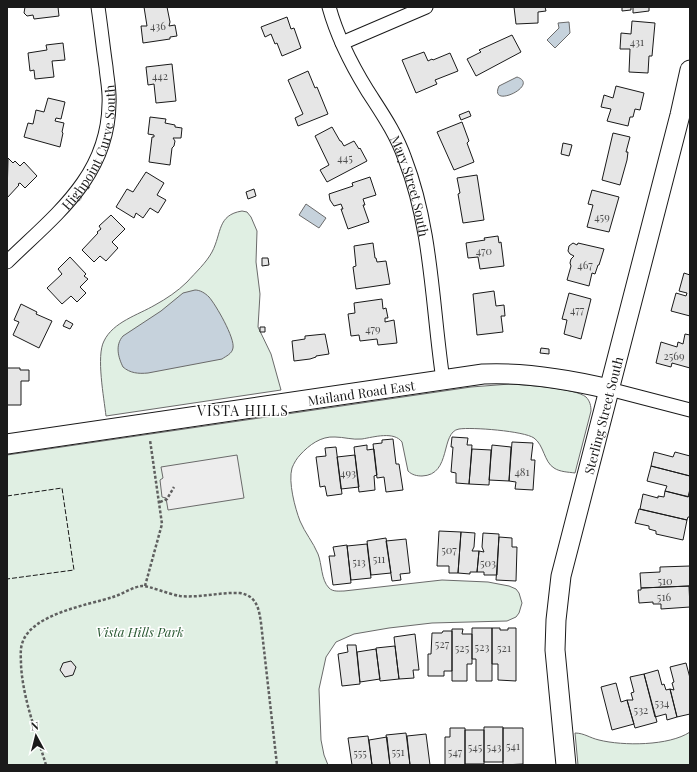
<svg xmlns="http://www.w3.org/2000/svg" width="697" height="772" font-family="'Playfair Display',serif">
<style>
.green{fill:#e0efe3;stroke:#6a6a6a}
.parking{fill:#ededed;stroke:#6a6a6a}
.water{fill:#c6d2dc;stroke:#6a6a6a}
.building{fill:#e6e6e6;stroke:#1a1a1a}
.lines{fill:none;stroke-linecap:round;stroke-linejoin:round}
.street-casing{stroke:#1a1a1a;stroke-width:15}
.secondary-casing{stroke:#1a1a1a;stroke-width:21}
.path{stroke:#5f5f5f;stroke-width:2.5;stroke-dasharray:3 2;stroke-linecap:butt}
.street{stroke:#fff;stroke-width:13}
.secondary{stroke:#fff;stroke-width:19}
.fence{stroke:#1a1a1a;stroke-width:1;stroke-dasharray:5 2;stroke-linecap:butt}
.labels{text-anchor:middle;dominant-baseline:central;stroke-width:3;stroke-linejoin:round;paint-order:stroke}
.number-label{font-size:11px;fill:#4d4d4d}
.street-label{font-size:13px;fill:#1a1a1a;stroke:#fff}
.park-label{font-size:13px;font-style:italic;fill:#2b5a34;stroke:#fff}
.neighbourhood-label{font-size:14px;letter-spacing:1px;fill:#1a1a1a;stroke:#fff}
</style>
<rect width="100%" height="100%" fill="#fff"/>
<path class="green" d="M242,211L247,212L251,217L257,231L256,262L260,294L258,327L271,354L281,390L106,416C104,398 96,356 104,341C113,322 138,315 155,305C166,299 178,291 187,282C196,272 206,263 212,252C222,233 217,215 242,211Z
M510,384C525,385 575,388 586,397C590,401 591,406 591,411L575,473C568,472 560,472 554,468C544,462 544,445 534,438C524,431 472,427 459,429C440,432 452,475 422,476C417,476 412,475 408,471L402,442C394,431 374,437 362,439C352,440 344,437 335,437C321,436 309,445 300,455C297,458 294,463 292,468C288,482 295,508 300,521C305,533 313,542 318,554C322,564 321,580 329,588C333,592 339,591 344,591L442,580L488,582L509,586L516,589L519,593L522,603L519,613L516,617L507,621L432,623L389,628L354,634L336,642L326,657L319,689L321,740L324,755L328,765H7V455L471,387Z
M690,732V765H578L575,733C584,733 590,738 599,740C623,746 669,746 690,732Z"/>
<path class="parking" d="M237,455L244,498L168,510L166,498L162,497L160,480L163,478L161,467Z"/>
<path class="water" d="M569,22L570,33L555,48L547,40L559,28L558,23Z
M517,77C541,85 488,110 499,86Z
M306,204L326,218L319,228L299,215Z
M195,290C200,290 205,293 209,297C216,305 235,338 233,348C232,354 226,356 222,359L148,373C138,374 130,373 123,367C118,357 115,345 123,336L161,311L183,293Z"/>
<path class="building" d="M25,7H58L59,16L34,19L33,15L27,16L24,13Z
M144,7H167L170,22L169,26L175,25L177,36L170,37V39L143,43L141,26H147Z
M514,7H545L546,11L538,12V23L516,24Z
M622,7H631V10L622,11Z
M633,7H649V11L633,13Z
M287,17L291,29L294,28L301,48L282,56L277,43L275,44L271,34L265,37L261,27Z
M632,21L655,23L652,56H649L648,73L629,72L630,49H620L621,33L631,34Z
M512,35L521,52L476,76L467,59L481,52L479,50Z
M63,43L65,60L52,61L54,77L35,79L34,70L30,71L28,53L47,50L46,45Z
M424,52L428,61L432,59L433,60L450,53L458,71L435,80L437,84L416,93L402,60Z
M172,64L176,101L156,103L154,84L148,85L146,67Z
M308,71L315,88L317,87L328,114L298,126L295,118L303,114L288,80Z
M616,86L644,93L640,110L635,109L633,117H630L628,126L607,121L611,109L601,107L604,95L613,98Z
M48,98L65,102L61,119L56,118L55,121L64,123L62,132L63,133L60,147L24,137L28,123L33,124L36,110L44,112Z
M469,111L471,116L461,120L459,115Z
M150,117L166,119L165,123L175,125V127L182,128L181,138H173L175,141L174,146L172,148L170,165L149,162L152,137H154V135L148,134Z
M462,122L469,141L467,143L474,162L454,170L437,132Z
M332,127L340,141H341L344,146L354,141L359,149L360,148L367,161L327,182L320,170L329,165L315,136Z
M613,133L630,137L626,152H628L627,160L620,185L602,180Z
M563,143L572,145L569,156L561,154Z
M8,158L13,163L15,161L20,166L24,162L37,176L25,188L20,183L18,184L19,185L7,198Z
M146,172L164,183L157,195L166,200L158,213L150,208L143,218L136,213L134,218L116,207L127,189L133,192Z
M477,175L484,220L463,223L458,194L460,193L457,178Z
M370,177L376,195L363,199L365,205H363L369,222L348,229L341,209H343L341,204L334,206L330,200L329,194L353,186L352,183Z
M254,189L256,196L248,199L246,192Z
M592,190L619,197L609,232L587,227L593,205L588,204Z
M111,215L125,229L112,242L118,248L106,261L100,256L94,262L82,250L98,233L97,232L101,229L99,226Z
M498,236L499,243L501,242L504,266L480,269L478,257L468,258L466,243L485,240L484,238Z
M373,243L375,258H376L377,262L386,261L390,284L356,289L353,267L356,266L354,246Z
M573,243L577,245L578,243L604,249L599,265H598L595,274L592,273L589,286L567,280L571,266L570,263L571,259L574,256L570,254L568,251L569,246Z
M70,257L86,274L84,276L88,279L80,287L86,293L77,302L71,296L62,304L47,288L62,274L58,269Z
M262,258H268L269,265L262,266Z
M684,273L690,275V316L671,311L676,293L686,296L687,293L679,291Z
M494,291L496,306L504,305L505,316H501L503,332L477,335L473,294Z
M569,293L591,299L581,339L564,334L567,320L562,319Z
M382,299L383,309L386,308L388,318H385V322L394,320L397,343L378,345L377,339L360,341L359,335L351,336L348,314L355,313L354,303Z
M21,304L37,312L36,314L52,321L39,348L13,335L19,322L14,320Z
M66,320L73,324L70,329L63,326Z
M260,327H265V332H260Z
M325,334L329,354L316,356V357L310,359L294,361L292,341L305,339V336Z
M685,334L690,335V368L672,363L671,367L656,363L661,342L677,347L678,342L683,344Z
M541,348L549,349V354L540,353Z
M7,368H20V370H29V381H21V405H7Z
M452,437L468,438L467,445H472L469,484L456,483V473L451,472L453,447H451Z
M393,439L396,464H399L403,490L386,492L384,477L377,478L373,444L382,443V440Z
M512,442L533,443L531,460H535L533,490L515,489L516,482L509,481Z
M367,445V450L374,449L377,475L374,476L375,490L359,492L354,447Z
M492,445L511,447L509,481L489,480Z
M336,447L342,494L327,496L325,486L320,487L316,457L326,456L325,448Z
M472,449L491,450L489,485L469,484Z
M654,452L673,457L675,452L690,456V476L651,466Z
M355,455L359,487L341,489L337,457Z
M651,466L690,476V489L688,497L665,491L667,486L647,481Z
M665,491L690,497V517H688L687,520L640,509L643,494L658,498V496L664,497Z
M639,509L687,520L683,540L656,534V531L649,529V526L635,523Z
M439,531L461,532L458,573H449V566H437Z
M461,532L475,533L474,547L472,551H479L477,572H470V574L458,573Z
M483,533L499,534L497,575H484V572H477L479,551L484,552L482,547Z
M499,537L512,538V547H517L516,581L496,580Z
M386,538L391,573L371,575L367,541Z
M406,539L410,573L400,574L401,580L392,581L386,541Z
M367,544L371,578L351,580L347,546Z
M347,545L351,583L333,585L329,556H335L333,547Z
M690,566V586L641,588L640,573L660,572V567Z
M689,586L690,607L661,609V604H653V602L639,603L638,590H641V588Z
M472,628H492V681H476V659H472Z
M492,628H500V630H508V628H516V681L498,680V664H492Z
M452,629H463L462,634H472V664H467V681H452Z
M443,631H452V671H444V676H428V654H431L432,633H442Z
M415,634L419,670H413L414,678L399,679L394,637Z
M347,645H356L360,684L342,686L338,654L348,652Z
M395,646L399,679L380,681L376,648Z
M376,649L380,679L360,682L357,652Z
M71,661L76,667L73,675L65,677L60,670L63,663Z
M686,663L690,678V714L677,717L670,689L674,690L672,683L674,682L670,667Z
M658,670L662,685L664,684L666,690L670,689L677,717L667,720L666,714L655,717L644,674Z
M644,674L657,722L635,728L627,700H633L631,693L634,692L630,677Z
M616,683L621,702L627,700L634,724L612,730L601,687Z
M484,727H503V762H484Z
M450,728H465V765H445V737H450Z
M503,728H523V764L503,765Z
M465,730H484V764H465Z
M406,733L410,765H390L386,735Z
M426,734L430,765H410L407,736Z
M368,736L372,765H352L348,738Z
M387,737L390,765H372L369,740Z"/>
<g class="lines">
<g class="street-casing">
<g id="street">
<path id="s1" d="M329,7C337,36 351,64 367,90C381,112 396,133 405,159C432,229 432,306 443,380"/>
<path d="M342,43L426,7"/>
<path id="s2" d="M7,262C54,216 108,177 109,104C110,92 107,79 106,67C103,47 101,27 98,7"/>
<path d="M609,389L690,410"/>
</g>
</g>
<g class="secondary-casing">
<g id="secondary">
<path id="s3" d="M7,444L483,374C526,372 567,379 609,389"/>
<path id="s4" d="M566,765L555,650L556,620L561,576L680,115L690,70"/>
</g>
</g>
<path class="path" d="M160,502L167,499L174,487
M145,586L162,524L150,440
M46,765C36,732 23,699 21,665C21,658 20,650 22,644C30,614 88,605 113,597C123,594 132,587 142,586C150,586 168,594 180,596C200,598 220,592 240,593C257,596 259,609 261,623L277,765"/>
<use href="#street" class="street"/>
<use href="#secondary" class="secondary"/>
<path class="fence" d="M7,496L62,488L74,570L7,579"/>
</g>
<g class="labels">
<g class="number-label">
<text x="158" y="25">436</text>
<text x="637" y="41">431</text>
<text x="160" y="75">442</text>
<text x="345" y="157">445</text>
<text x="602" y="216">459</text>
<text x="484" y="250">470</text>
<text x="585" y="264">467</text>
<text x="577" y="309">477</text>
<text x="373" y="328">479</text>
<text x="674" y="355">2569</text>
<text x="522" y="471">481</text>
<text x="348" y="472">493</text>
<text x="449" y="549">507</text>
<text x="379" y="558">511</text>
<text x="359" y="561">513</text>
<text x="488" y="562">503</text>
<text x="665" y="580">510</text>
<text x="664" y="596">516</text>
<text x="442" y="643">527</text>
<text x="482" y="646">523</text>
<text x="462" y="647">525</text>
<text x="504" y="647">521</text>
<text x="662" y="702">534</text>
<text x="641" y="709">532</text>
<text x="513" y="745">541</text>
<text x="475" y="746">545</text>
<text x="494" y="746">543</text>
<text x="398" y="751">551</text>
<text x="455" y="751">547</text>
<text x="360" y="752">555</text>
</g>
<g class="street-label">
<text stroke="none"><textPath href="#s2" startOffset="146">Highpoint Curve South</textPath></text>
<text stroke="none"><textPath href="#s1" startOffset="198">Mary Street South</textPath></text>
<text stroke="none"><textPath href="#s3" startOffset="358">Mailand Road East</textPath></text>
<text stroke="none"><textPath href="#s4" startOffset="356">Sterling Street South</textPath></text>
</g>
<g class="park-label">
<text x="140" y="631">Vista Hills Park</text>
</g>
<g class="neighbourhood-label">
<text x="243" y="410">VISTA HILLS</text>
</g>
</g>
<rect width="697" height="772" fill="none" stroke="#1a1a1a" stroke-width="16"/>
<g transform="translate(36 736) rotate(353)" stroke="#ffffff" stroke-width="3" paint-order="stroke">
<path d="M0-3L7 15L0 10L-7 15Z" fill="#1a1a1a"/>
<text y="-6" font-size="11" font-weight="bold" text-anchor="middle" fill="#1a1a1a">N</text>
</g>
</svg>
